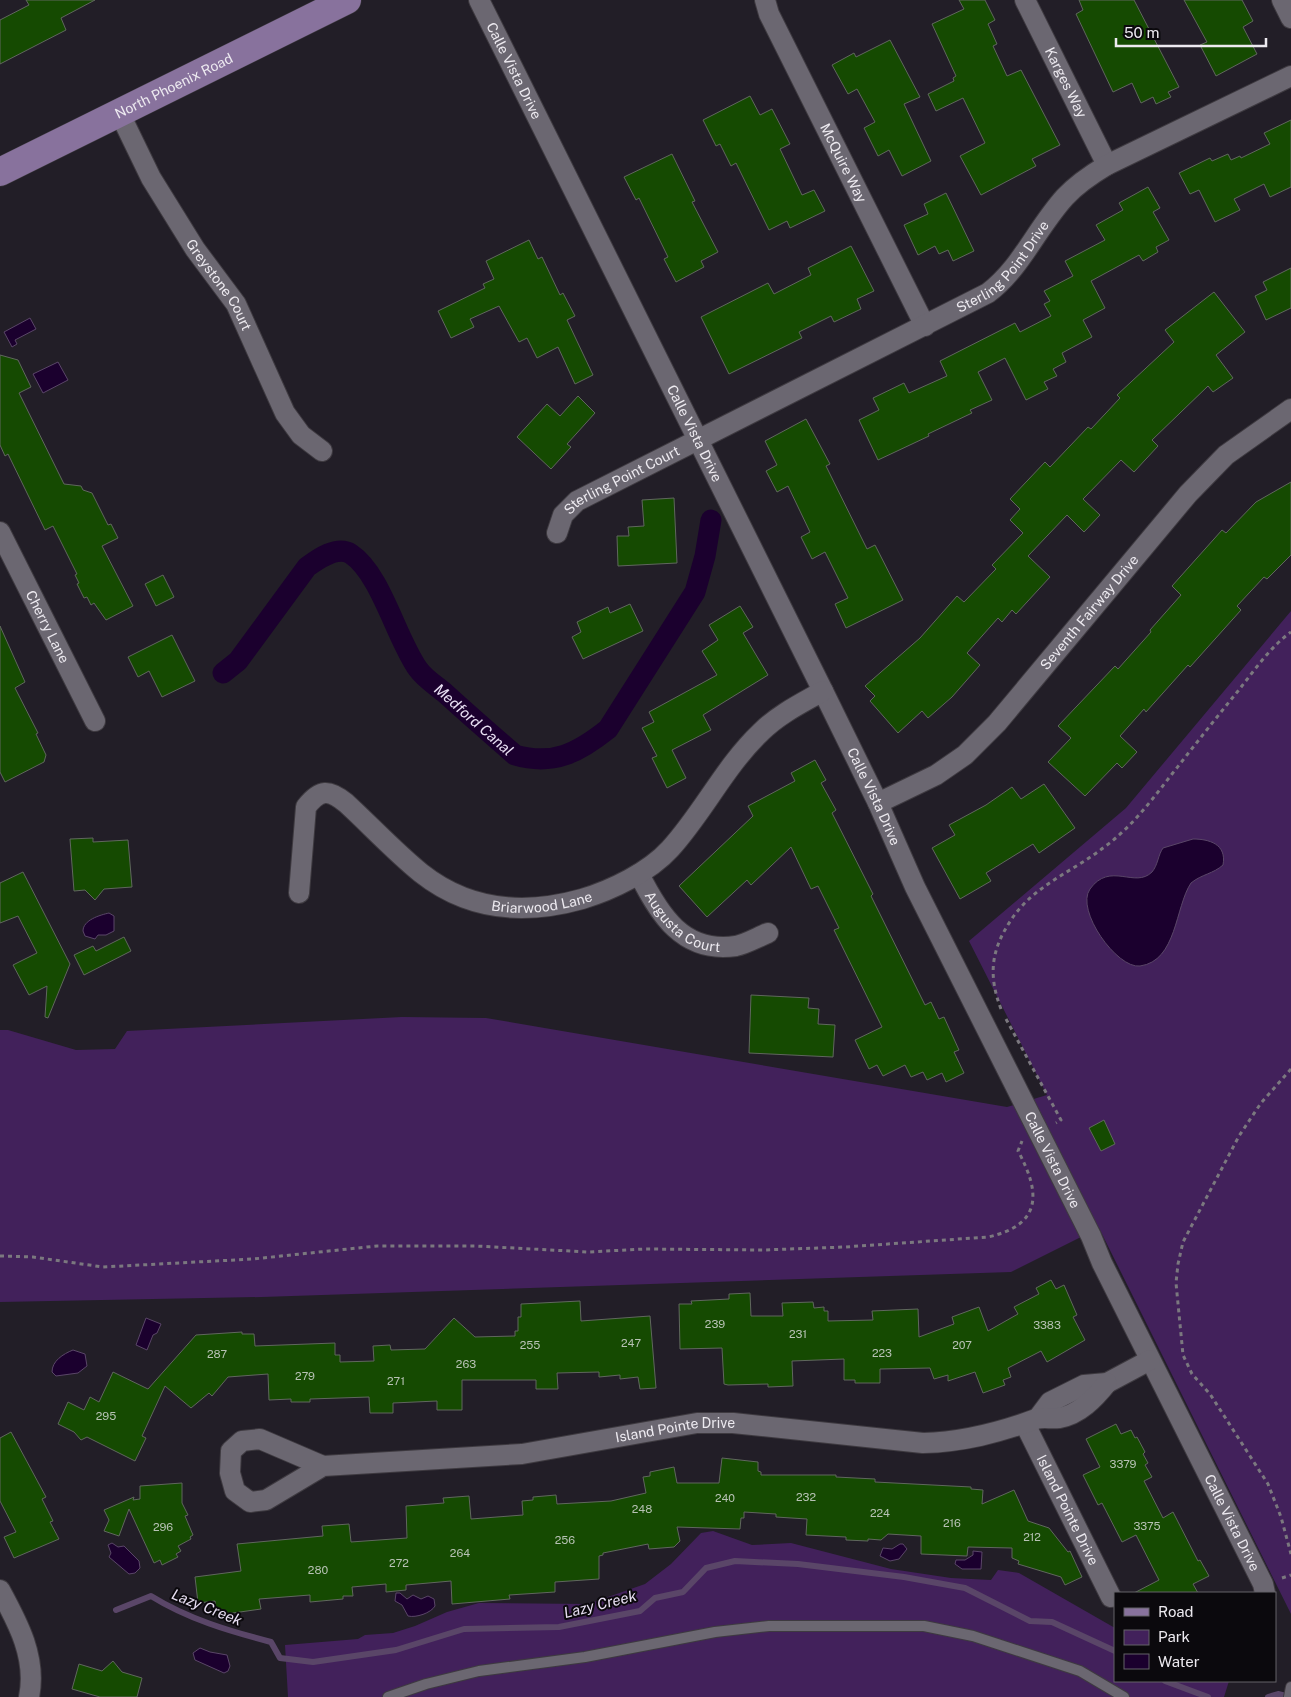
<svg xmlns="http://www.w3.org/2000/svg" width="1291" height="1697" font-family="'Public Sans',sans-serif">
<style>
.green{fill:#42215b}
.water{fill:#1b002e;stroke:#5a4668}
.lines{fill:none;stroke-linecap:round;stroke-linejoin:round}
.stream{stroke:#5a4668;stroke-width:6}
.canal{stroke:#1b002e;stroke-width:21}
.building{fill:#154a01;stroke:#60675e}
.lane-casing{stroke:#3e3a40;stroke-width:12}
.street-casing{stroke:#3e3a40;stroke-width:22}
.primary-casing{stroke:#3e3a40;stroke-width:29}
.path{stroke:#7b787f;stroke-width:3;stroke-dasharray:4 4;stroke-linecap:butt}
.lane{stroke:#6b6771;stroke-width:10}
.street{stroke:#6b6771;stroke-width:20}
.primary{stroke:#88729d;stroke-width:28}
.labels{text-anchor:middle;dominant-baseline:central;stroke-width:4;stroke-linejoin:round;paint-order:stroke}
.number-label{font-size:11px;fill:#b7c2b4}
.street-label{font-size:14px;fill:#edeaf0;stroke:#0b090d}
.water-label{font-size:15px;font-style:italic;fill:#e8dff3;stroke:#0b090d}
</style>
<rect width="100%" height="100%" fill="#221e27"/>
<path class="green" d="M1291,611V1614L1099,1228L1011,1272L262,1297L0,1302V1030H8L76,1050L115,1049L127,1031L402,1017L486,1018L1007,1107L1047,1095L969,941L1126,808Z
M713,1531L752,1545L791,1543L891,1569L951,1578L991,1580L998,1570L1019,1573L1115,1628V1681H1229L1224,1697H288L285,1645L358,1639L365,1635L393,1633L415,1626L447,1612L479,1603L588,1604L645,1584L671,1564L701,1533Z"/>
<path class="water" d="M30,318L36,329L15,340L17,344L12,347L4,332Z
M58,362L68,380L43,393L33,374Z
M1193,839C1209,839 1227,844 1223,865C1213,874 1202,874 1191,883C1175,907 1177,961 1140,966C1117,969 1075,910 1090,889C1110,861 1135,889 1152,872C1158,865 1158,855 1163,848Z
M109,913L114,916V931L106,935H98L95,939L85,936L83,931C83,920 100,915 109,913Z
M146,1318L161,1324L157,1333L153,1335L147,1350L136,1345Z
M73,1350L85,1354L87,1366L78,1373L56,1376L52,1372C52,1361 63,1354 73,1350Z
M112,1543L118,1547L124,1546L139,1561L140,1568L135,1573L129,1574L109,1557L111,1553L108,1545Z
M900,1544H903L907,1549L899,1559L890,1561L880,1556L883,1548L892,1549Z
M973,1551L982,1552L981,1569H962L955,1564L956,1560H965L973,1555Z
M396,1593H400L407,1599L413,1595L421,1599L428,1596L434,1599L435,1606C431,1613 416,1618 408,1616L402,1605L395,1601Z
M200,1648L210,1652L227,1655L230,1666L228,1671L224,1673L195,1660L193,1653Z"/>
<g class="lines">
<path class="stream" d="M116,1610L151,1596C188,1619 229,1631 271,1642L280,1658L313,1662L396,1650L464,1629L559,1627L640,1611L655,1598L683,1592L706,1568L735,1561L798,1564L904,1577L965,1588L1030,1621L1052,1622L1115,1651
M1165,1681L1208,1697
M1268,1697L1278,1694L1291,1697"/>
<path class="canal" id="s1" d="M223,673L238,661L307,567C318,559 337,545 351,554C381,574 396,638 418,669C425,679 437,686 446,694C469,715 492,735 515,755C553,766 578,753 608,729L695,592L705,556L711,520"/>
</g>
<path class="building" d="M26,0H95L61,18L66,30L0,64V20L29,5Z
M959,0H985L995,20L988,24L997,44L993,46L1007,76L1021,70L1060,145L1032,159L1036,166L981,195L960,156L985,143L963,98L936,111L928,94L954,81L953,78L956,76L932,24L964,9Z
M1079,0H1134L1179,87L1168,92L1171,97L1156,104L1153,97L1141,103L1132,83L1113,92L1076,14L1083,10Z
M1184,0H1242L1253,21L1243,27L1257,54L1216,76L1200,45L1207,42Z
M890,40L920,97L904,104L931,161L902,176L889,150L878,156L864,128L875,122L857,89L848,94L832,65L854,53L856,57Z
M750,96L760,115L772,109L790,144L780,149L802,195L814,190L825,211L790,228L787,221L769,230L736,163L731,166L720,144L716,146L703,120Z
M1291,120V187L1270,197L1264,184L1234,199L1240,210L1215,222L1199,190L1190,194L1179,173L1210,158L1212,161L1228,154L1231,160L1240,156L1241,158L1270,144L1264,133Z
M672,154L695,201L692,202L718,252L701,261L704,267L676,282L664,259L668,257L639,198L636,200L624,177Z
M1148,187L1160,208L1153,212L1169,240L1156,247L1158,252L1143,261L1139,255L1091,281L1105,308L1083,320L1092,337L1062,353L1066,362L1053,369L1057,376L1044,382L1048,389L1026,400L1005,358L978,372L992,400L970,410L972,413L928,434L929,436L878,460L859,420L879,410L873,398L904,383L909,393L947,376L940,361L1015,323L1020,332L1051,316L1044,304L1050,301L1044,291L1073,276L1065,261L1105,240L1096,225L1123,210L1119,203Z
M946,193L974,251L953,261L948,250L939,254L935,246L918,255L904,225L928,214L924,204Z
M529,240L538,259L542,257L560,295L563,293L575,316L567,320L593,375L575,384L558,347L537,358L527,338L519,342L499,306L470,319L474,327L451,338L438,311L485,288L483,284L494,279L486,261Z
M851,246L874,291L857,299L861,309L834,322L831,316L799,332L802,338L729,374L701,317L768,283L774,294L811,275L808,268Z
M1291,268V308L1266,320L1255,296L1267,290L1263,282Z
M1214,292L1245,332L1216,355L1233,378L1213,392L1208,386L1152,440L1158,446L1134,472L1121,460L1083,499L1100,515L1084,532L1067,515L1028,556L1050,577L1016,614L1012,610L1002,622L998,618L967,653L980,665L952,697L928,718L922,711L898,733L870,701L875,696L865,686L920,638L957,596L964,602L996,569L992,565L1023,533L1010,520L1020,509L1010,499L1045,462L1050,467L1088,427L1091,429L1120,398L1117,395L1174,342L1165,330Z
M0,355L18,360L31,387L19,393L64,484L81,486L83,490L92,493L108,525L111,524L118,538L102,546L133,606L106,620L94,603L91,605L87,597L84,598L77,584L79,583L75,575L77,574L53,526L45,530L8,454L5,456L0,445Z
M578,396L595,413L567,444L571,447L551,469L517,437L547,404L560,416Z
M806,419L830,464L826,466L867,549L875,545L903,600L846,628L835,604L848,598L825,552L812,559L801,537L810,532L788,486L777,492L766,471L777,465L765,441Z
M1291,482V555L1267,579L1264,577L1237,606L1241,610L1190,667L1188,665L1146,712L1144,709L1120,736L1137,752L1122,768L1117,763L1085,796L1048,762L1071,738L1058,726L1115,666L1118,669L1151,632L1150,630L1181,595L1172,586L1222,530L1226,533L1256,502Z
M674,498L677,563L618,566L617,536H629L628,527L644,526L642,500Z
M163,575L174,597L156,606L145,584Z
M630,604L643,631L583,659L572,637L581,632L577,622L608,607L610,613Z
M740,606L753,627L743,633L768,675L703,715L711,730L672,750L686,778L667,788L652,758L657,756L642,728L654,722L649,712L717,675L702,651L718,640L709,625Z
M0,626L25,682L15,688L38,733L36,734L46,755L44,762L5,782L0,772Z
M172,635L195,681L162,697L149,671L138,677L128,657Z
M815,760L826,780L821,783L836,810L832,813L873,894L871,896L925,1005L931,1002L939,1019L944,1017L959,1050L954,1052L964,1073L946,1082L942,1073L927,1080L923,1072L911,1077L905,1065L883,1076L877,1065L869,1069L855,1040L882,1027L834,930L839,928L818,886L811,889L791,847L751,885L747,880L707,917L679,886L753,816L748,806L795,781L791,773Z
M1044,784L1075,828L1039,853L1033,844L986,873L991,881L960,899L932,848L955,835L949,825L986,805L1012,787L1021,799Z
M93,838V842L128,840L132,887L104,889L95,900L85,890L74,891L70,839Z
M23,872L70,964L48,1018L45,1017L47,986L29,995L13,965L37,953L18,916L0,923V883Z
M124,937L131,951L84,975L74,955L93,946L96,951Z
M751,995L809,998L808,1008L819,1009L818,1024L835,1025L833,1057L749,1053Z
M1104,1120L1115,1144L1101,1151L1089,1128Z
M1051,1280L1056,1289L1064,1285L1077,1315L1073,1317L1085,1340L1047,1362L1041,1351L1008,1368L1011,1377L1003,1380L1005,1385L983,1393L975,1372L948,1381V1375L934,1379L930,1368L880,1369V1383H855V1380H844V1359L792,1361L793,1386L768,1387V1384L728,1385L724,1384L722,1348L680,1349L679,1304H692L691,1301L729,1299V1294L750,1293L751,1316H783L782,1303L813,1302L814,1308L824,1307V1311H828V1321L873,1320L872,1311L918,1309L919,1337L954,1324L952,1317L979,1307L988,1331L1018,1314L1014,1307L1039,1294L1036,1288Z
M580,1301L581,1321L650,1316L656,1388L640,1389L638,1377L620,1379V1375L599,1377V1372L557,1373L558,1389H536V1380H462V1410H437V1401L393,1403V1413H370L369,1397L310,1399V1402H291V1399L269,1400L268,1374L228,1377L212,1396L209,1393L191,1408L165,1386L142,1436L146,1438L135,1461L87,1437L81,1440L74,1432L58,1424L68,1402L84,1410L90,1397L99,1402L113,1372L148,1389L196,1335L242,1332V1334H254L255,1346L335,1343V1355H340V1362L374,1361L373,1346L390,1345L391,1350L425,1349L454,1318L475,1337L515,1336V1331H518V1317H521V1304Z
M1116,1424L1121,1434L1131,1430L1135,1438L1137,1437L1145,1452L1143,1454L1148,1463L1145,1465L1152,1477L1144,1481L1163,1518L1173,1512L1198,1561L1200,1560L1209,1576L1193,1584L1198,1593H1134L1159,1580L1136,1535L1122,1542L1102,1503L1098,1505L1083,1475L1100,1467L1086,1439Z
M11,1432L46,1497L42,1499L53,1521L50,1522L59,1539L14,1558L4,1537L16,1532L0,1501V1438Z
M722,1458L758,1462V1471L761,1472V1475H836V1477L875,1479V1482L971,1487V1489L983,1490L982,1504L1014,1490L1028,1521L1049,1528L1068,1552L1070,1551L1082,1577L1065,1585L1061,1577L1018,1564L1019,1561L1012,1558V1548L968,1547L967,1556L921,1554V1536L888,1534L881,1540L868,1539V1541L846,1540V1537L806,1535L807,1519L776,1517V1514L744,1512V1518H741L740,1529L677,1527L680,1541L674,1547L649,1549L648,1544L603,1553V1555L599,1556V1579L555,1582V1592L509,1595L510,1599L452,1604L451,1581L406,1585V1590L386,1592V1584L352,1587L353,1596H343V1599L310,1602V1595L259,1599L261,1609L226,1614H216L215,1601L198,1603L195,1577L241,1571L237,1544L323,1536L322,1526L349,1524L351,1542L407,1538L406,1506L444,1503L443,1498L469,1496L471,1519L523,1515L522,1501L533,1500V1497L556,1495L557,1504L611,1501L646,1493L643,1477L650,1476V1472L674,1467L677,1483H719Z
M182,1483V1503L188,1515L185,1516L193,1535L190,1537L191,1539L178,1546L181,1551L176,1554L178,1557L162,1565L160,1560L154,1563L129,1509L119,1536L104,1531L109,1520L104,1510L134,1497L133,1500L140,1499V1486Z
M113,1661L122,1672L142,1678L137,1697H100L72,1689L79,1664L102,1671Z"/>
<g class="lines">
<g class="lane-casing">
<path id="lane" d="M388,1697L426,1684L479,1671L585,1657L715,1632L769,1626H924L973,1636L1080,1671L1124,1697
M1289,1697L1291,1687"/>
</g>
<g class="street-casing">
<g id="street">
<path id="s2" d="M479,0L823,691L878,803L915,887L1091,1236L1102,1263L1263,1584L1265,1593"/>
<path id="s3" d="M765,0L769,14L925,326"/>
<path id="s4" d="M1025,0L1107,165"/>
<path d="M1282,0L1291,18"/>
<path id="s5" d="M120,114L151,178L195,249L236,304L285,413L301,435L322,451"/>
<path id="s6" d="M0,532L95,721"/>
<path id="s7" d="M557,533L563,515L577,501L988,293C1022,267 1036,229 1065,197C1077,184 1092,174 1107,165L1291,76"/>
<path id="s8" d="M878,803L936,775L965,755L997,723L1188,494L1226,455L1291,409"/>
<path id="s9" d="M639,874C659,914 683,954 736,946C746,944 758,937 768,933"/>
<path id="s10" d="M299,893L306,807C320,789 329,789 346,803C371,826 395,852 421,873C469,911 525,915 582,899C612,890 649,872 670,849C703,813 725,766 761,732C779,714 802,703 823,691"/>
<path d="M1038,1418L1050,1402L1084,1385L1107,1383L1150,1360"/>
<path id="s11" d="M1025,1424L1111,1597"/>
<path id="s12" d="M323,1466L266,1500L250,1502L235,1491L230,1473L231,1451L242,1441L260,1439L323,1466L522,1454L697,1423H733L923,1443C963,1442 998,1433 1036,1419C1043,1417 1051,1419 1059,1418C1079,1415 1095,1398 1107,1383"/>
<path d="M0,1590C18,1623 37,1658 29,1697"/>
</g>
</g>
<g class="primary-casing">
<g id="primary">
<path id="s13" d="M0,172L347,0"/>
</g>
</g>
<path class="path" d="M1001,1009C988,975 991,950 1011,920C1033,886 1072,872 1103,848C1131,828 1151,801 1172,774C1194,746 1216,718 1238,691C1254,671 1270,647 1291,632
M1006,1019L1061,1120L1056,1123
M1291,1069L1261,1103L1239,1136L1183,1242L1178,1264L1176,1283L1183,1355L1192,1374L1210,1394L1268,1484L1281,1517L1291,1554
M0,1256L33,1257L103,1267L253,1259L377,1246H476L588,1252L645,1249L763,1250L845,1247L988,1237C1042,1225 1041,1193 1018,1151L1022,1141
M1282,1578L1291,1575"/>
<use href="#lane" class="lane"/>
<use href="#street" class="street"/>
<use href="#primary" class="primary"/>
</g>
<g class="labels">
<g class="number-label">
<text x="715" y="1324">239</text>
<text x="1047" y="1325">3383</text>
<text x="798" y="1334">231</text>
<text x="631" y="1343">247</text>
<text x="530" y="1345">255</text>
<text x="962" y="1345">207</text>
<text x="882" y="1353">223</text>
<text x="217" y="1354">287</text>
<text x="466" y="1364">263</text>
<text x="305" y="1376">279</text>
<text x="396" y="1381">271</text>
<text x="106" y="1416">295</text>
<text x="1123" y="1464">3379</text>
<text x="806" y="1497">232</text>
<text x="725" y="1498">240</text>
<text x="642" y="1509">248</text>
<text x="880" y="1513">224</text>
<text x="952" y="1523">216</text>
<text x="1147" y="1526">3375</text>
<text x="163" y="1527">296</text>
<text x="1032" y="1537">212</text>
<text x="565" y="1540">256</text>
<text x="460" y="1553">264</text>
<text x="399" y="1563">272</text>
<text x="318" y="1570">280</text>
</g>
<g class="street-label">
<text stroke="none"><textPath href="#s2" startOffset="79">Calle Vista Drive</textPath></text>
<text stroke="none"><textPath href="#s4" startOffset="92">Karges Way</textPath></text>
<text stroke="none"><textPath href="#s13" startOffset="194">North Phoenix Road</textPath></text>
<text stroke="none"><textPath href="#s3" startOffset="181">McQuire Way</textPath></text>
<text stroke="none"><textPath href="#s7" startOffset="528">Sterling Point Drive</textPath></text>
<text stroke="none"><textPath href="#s5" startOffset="198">Greystone Court</textPath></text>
<text stroke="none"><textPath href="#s2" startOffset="484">Calle Vista Drive</textPath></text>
<text stroke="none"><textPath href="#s7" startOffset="88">Sterling Point Court</textPath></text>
<text stroke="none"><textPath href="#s8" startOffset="289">Seventh Fairway Drive</textPath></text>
<text stroke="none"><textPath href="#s6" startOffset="106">Cherry Lane</textPath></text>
<text stroke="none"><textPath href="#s2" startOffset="889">Calle Vista Drive</textPath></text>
<text stroke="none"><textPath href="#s10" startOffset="366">Briarwood Lane</textPath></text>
<text stroke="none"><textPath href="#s9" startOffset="68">Augusta Court</textPath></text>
<text stroke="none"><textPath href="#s2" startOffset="1294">Calle Vista Drive</textPath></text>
<text stroke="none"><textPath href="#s12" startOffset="598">Island Pointe Drive</textPath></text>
<text stroke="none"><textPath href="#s11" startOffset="96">Island Pointe Drive</textPath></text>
<text stroke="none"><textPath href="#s2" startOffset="1699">Calle Vista Drive</textPath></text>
</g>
<g class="water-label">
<text stroke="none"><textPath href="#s1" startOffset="394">Medford Canal</textPath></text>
<text transform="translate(600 1604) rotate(-14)">Lazy Creek</text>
<text transform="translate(207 1607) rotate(22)">Lazy Creek</text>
</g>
</g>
<rect x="1114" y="1592" width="162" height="90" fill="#0b090d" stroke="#656368"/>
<rect x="1124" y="1608" width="25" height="8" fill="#88729d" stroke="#656368"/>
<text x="1158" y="1617" font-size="15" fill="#edeaf0">Road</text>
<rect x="1124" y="1630" width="25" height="15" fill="#42215b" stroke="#656368"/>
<text x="1158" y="1642" font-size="15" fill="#edeaf0">Park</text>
<rect x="1124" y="1654" width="25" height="15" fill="#1b002e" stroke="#656368"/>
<text x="1158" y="1667" font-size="15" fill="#edeaf0">Water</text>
<path d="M1116 38v8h150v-8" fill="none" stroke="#edeaf0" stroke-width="2.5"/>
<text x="1124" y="38" font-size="15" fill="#edeaf0" stroke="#0b090d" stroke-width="4" paint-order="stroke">50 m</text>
</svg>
